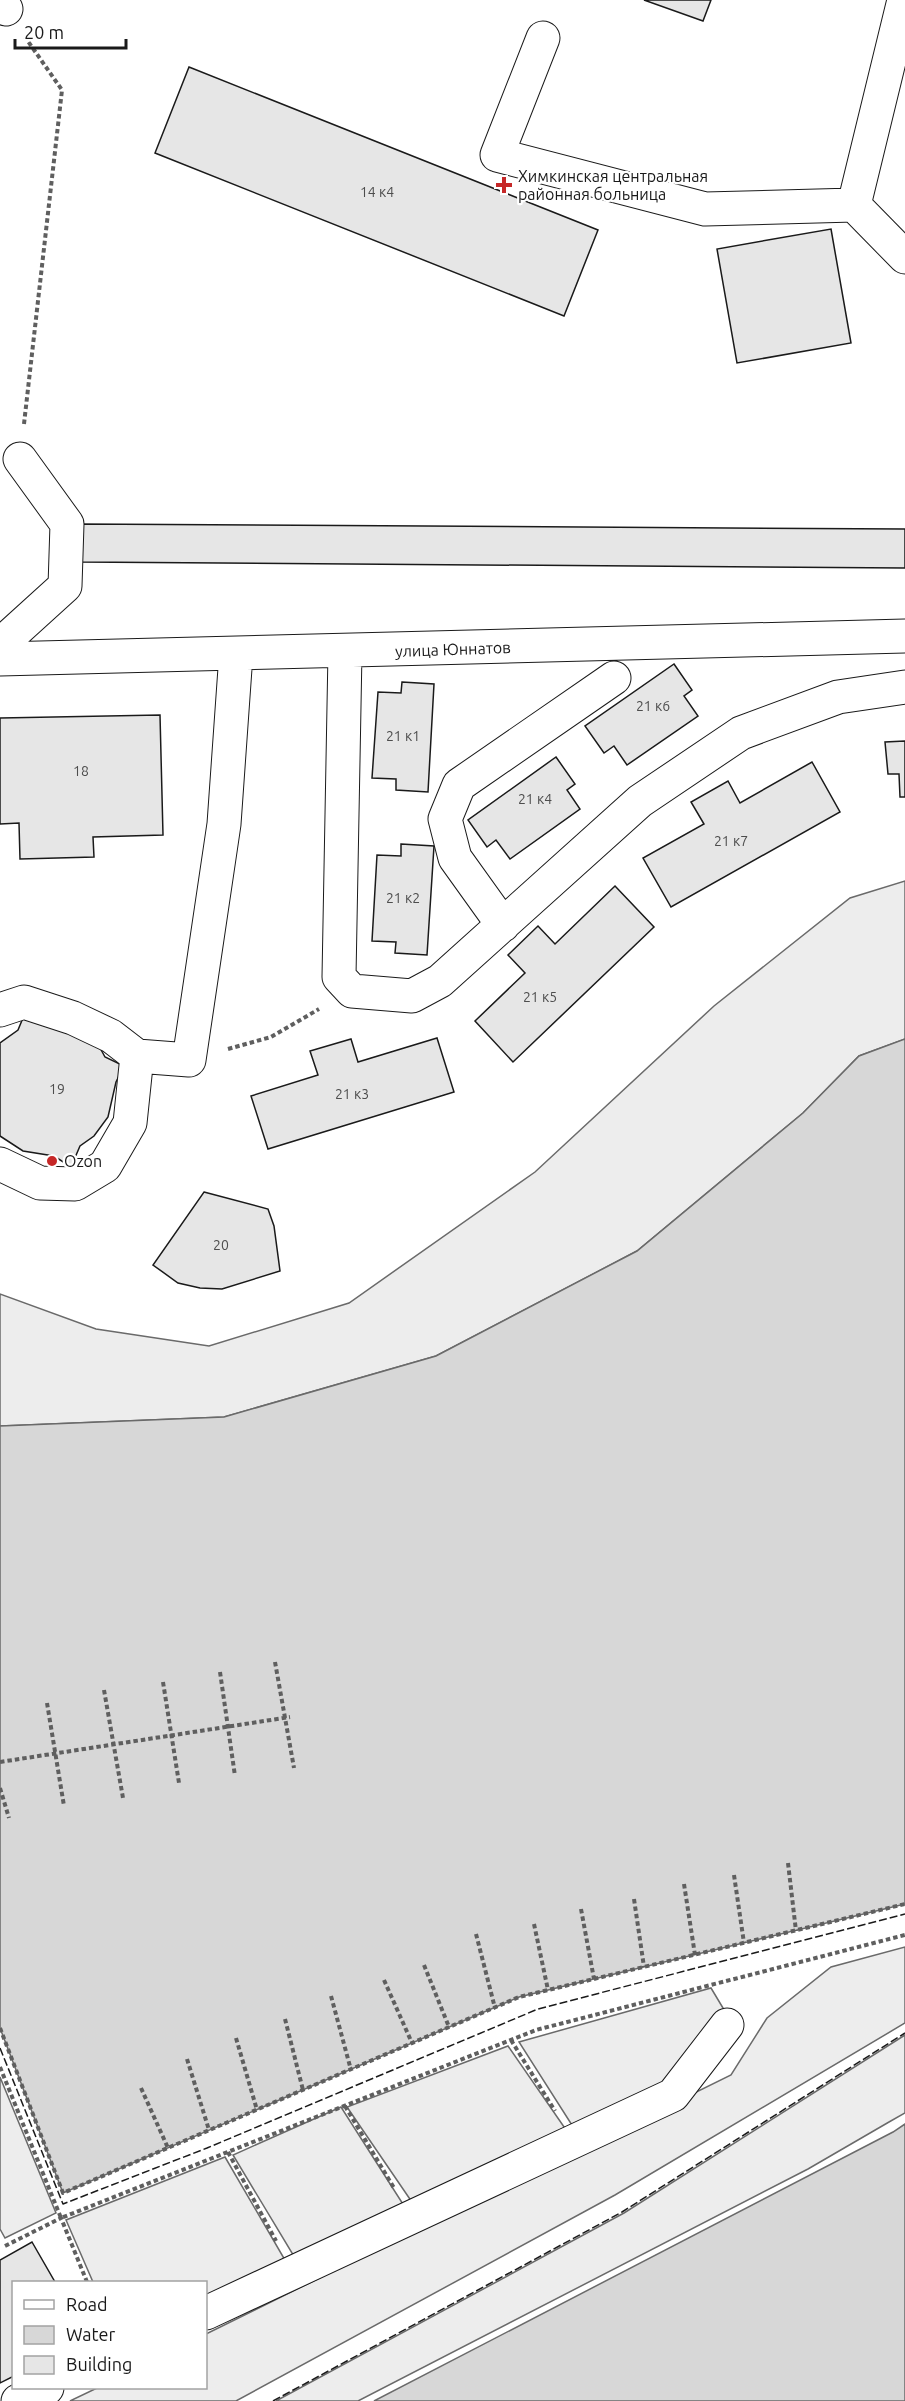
<svg xmlns="http://www.w3.org/2000/svg" width="905" height="2401" font-family="Ubuntu,sans-serif">
<style>
.built{fill:#ededed;stroke:#6a6a6a;stroke-width:1.5}
.water{fill:#d7d7d7;stroke:#6a6a6a;stroke-width:1.5}
.building{fill:#e6e6e6;stroke:#1a1a1a;stroke-width:1.5}
.lines{fill:none;stroke-linecap:round;stroke-linejoin:round}
.minor-casing{stroke:#1a1a1a;stroke-width:35}
.path{stroke:#5f5f5f;stroke-width:4;stroke-dasharray:4.5 3;stroke-linecap:butt}
.minor{stroke:#fff;stroke-width:33}
.fence{stroke:#1a1a1a;stroke-width:1.5;stroke-dasharray:8 3;stroke-linecap:butt}
.poi-dot{fill:#c62828;stroke:#fff;stroke-width:2}
.labels{text-anchor:middle;dominant-baseline:central;stroke-width:4.5;stroke-linejoin:round;paint-order:stroke}
.number-label{font-size:14px;fill:#4d4d4d}
.poi-label{font-size:16px;fill:#1a1a1a;stroke:#fff;text-anchor:start}
.street-label{font-size:16px;fill:#1a1a1a;stroke:#fff}
</style>
<rect width="100%" height="100%" fill="#fff"/>
<path class="built" d="M905,881V1039L859,1056L803,1113L637,1251L436,1356L224,1417L0,1426V1294L96,1329L209,1346L349,1303L535,1172L714,1006L850,898Z
M905,1947V2023L615,2195L236,2401H70L97,2388H206V2334L731,2075L767,2018L831,1967Z
M711,1988L729,2018L674,2089L577,2133L519,2042Z
M905,2035V2113L889,2122L808,2169L358,2401H276L624,2213Z
M508,2046L571,2137L416,2208L347,2107Z
M0,2077L56,2213L5,2238L0,2229Z
M341,2107L408,2212L298,2263L233,2155Z
M225,2157L289,2267L206,2305V2282H93L66,2220Z"/>
<path class="water" d="M905,1039V1904L519,1997L63,2193L0,2028V1426L224,1417L436,1356L637,1251L803,1113L859,1056Z
M905,2124V2401H374L893,2132Z"/>
<path class="building" d="M644,0H711L703,21Z
M189,67L598,230L564,316L155,153Z
M831,229L851,343L737,363L717,249Z
M78,524L905,529V568L79,562Z
M674,664L692,690L684,696L698,716L627,765L614,746L604,753L585,726Z
M402,682L434,684L428,792L396,790V779L372,778L378,692L401,693Z
M160,715L163,835L93,837L94,857L20,859L19,823L0,824V718Z
M905,741V797H900L899,774H888L885,742Z
M556,757L575,784L567,790L580,809L510,859L496,840L487,847L468,820Z
M812,762L840,812L671,907L643,858L704,824L691,802L728,781L740,803Z
M401,844L434,846L427,955L395,953L396,942L372,941L377,855L401,856Z
M615,886L654,927L513,1062L475,1021L525,973L508,955L538,926L555,944Z
M25,1013L99,1046L105,1057L124,1066L116,1082L108,1117L94,1136L80,1146L71,1167L54,1156L23,1151L0,1136V1043L18,1030Z
M437,1038L454,1092L268,1149L251,1096L318,1075L310,1051L351,1039L358,1062Z
M204,1192L268,1209L274,1226L280,1271L222,1289L200,1288L178,1283L153,1265Z
M32,2242L55,2282H14V2376L0,2383V2260Z"/>
<g class="lines">
<g class="minor-casing">
<path id="minor" d="M0,1L6,9
M543,38L497,155L705,209L854,205L904,0
M854,205L905,257
M0,645L65,586L67,524L20,459
M345,652L339,977L352,991L412,996L440,981L640,801L741,733L838,697L905,687
M0,659L905,636
M503,925L455,858L445,819L459,785L614,678
M0,1010L24,1002L73,1018L111,1036L137,1056L189,1060L224,824L236,654
M0,1164L40,1183L75,1184L105,1166L130,1123L137,1056
M206,2313L673,2095L727,2025
M18,2401L47,2388"/>
</g>
<path class="path" d="M24,424L62,90L25,37
M228,1049L271,1037L319,1009
M275,1662L294,1768
M220,1672L235,1776
M163,1682L179,1783
M104,1690L123,1798
M47,1703L64,1806
M0,1762L290,1717
M0,1788L9,1818
M788,1863L796,1931
M734,1875L744,1943
M684,1884L695,1955
M634,1899L644,1967
M581,1909L594,1979
M534,1924L548,1990
M476,1934L495,2008
M424,1965L449,2027
M384,1980L412,2043
M331,1996L351,2070
M285,2019L303,2090
M0,2028L63,2193L519,1997L905,1904
M236,2038L257,2110
M511,2040L555,2111
M187,2059L209,2130
M0,2067L61,2218L536,2030L905,1935
M141,2088L168,2148
M345,2106L394,2188
M228,2152L276,2241
M5,2246L61,2218L87,2282"/>
<use href="#minor" class="minor"/>
<path class="fence" d="M0,2048L63,2204L207,2148L538,2009L905,1914
M273,2401L622,2212L905,2033"/>
</g>
<g class="poi-dot">
<path d="M501 176h6v6h6v6h-6v6h-6v-6h-6v-6h6z"/>
<circle cx="52" cy="1161" r="6"/>
</g>
<g class="labels">
<g class="number-label">
<text x="377" y="192">14 к4</text>
<text x="653" y="706">21 к6</text>
<text x="403" y="736">21 к1</text>
<text x="81" y="771">18</text>
<text x="535" y="799">21 к4</text>
<text x="731" y="841">21 к7</text>
<text x="403" y="898">21 к2</text>
<text x="540" y="997">21 к5</text>
<text x="57" y="1089">19</text>
<text x="352" y="1094">21 к3</text>
<text x="221" y="1245">20</text>
</g>
<g class="poi-label">
<text x="518" y="176">Химкинская центральная<tspan x="518" dy="18">районная больница</tspan></text>
<text x="64" y="1161">Ozon</text>
</g>
<g class="street-label">
<text transform="translate(453 649) rotate(-2)">улица Юннатов</text>
</g>
</g>
<rect x="12" y="2281" width="195" height="108" fill="#ffffff" stroke="#a3a3a3" stroke-width="1.5"/>
<rect x="24" y="2300" width="30" height="9" fill="#ffffff" stroke="#a3a3a3" stroke-width="1.5"/>
<text x="66" y="2311" font-size="18" fill="#1a1a1a">Road</text>
<rect x="24" y="2326" width="30" height="18" fill="#d7d7d7" stroke="#a3a3a3" stroke-width="1.5"/>
<text x="66" y="2341" font-size="18" fill="#1a1a1a">Water</text>
<rect x="24" y="2356" width="30" height="18" fill="#e6e6e6" stroke="#a3a3a3" stroke-width="1.5"/>
<text x="66" y="2371" font-size="18" fill="#1a1a1a">Building</text>
<path d="M15 39v9h111v-9" fill="none" stroke="#1a1a1a" stroke-width="3"/>
<text x="24" y="39" font-size="18" fill="#1a1a1a" stroke="#ffffff" stroke-width="4.5" paint-order="stroke">20 m</text>
</svg>
